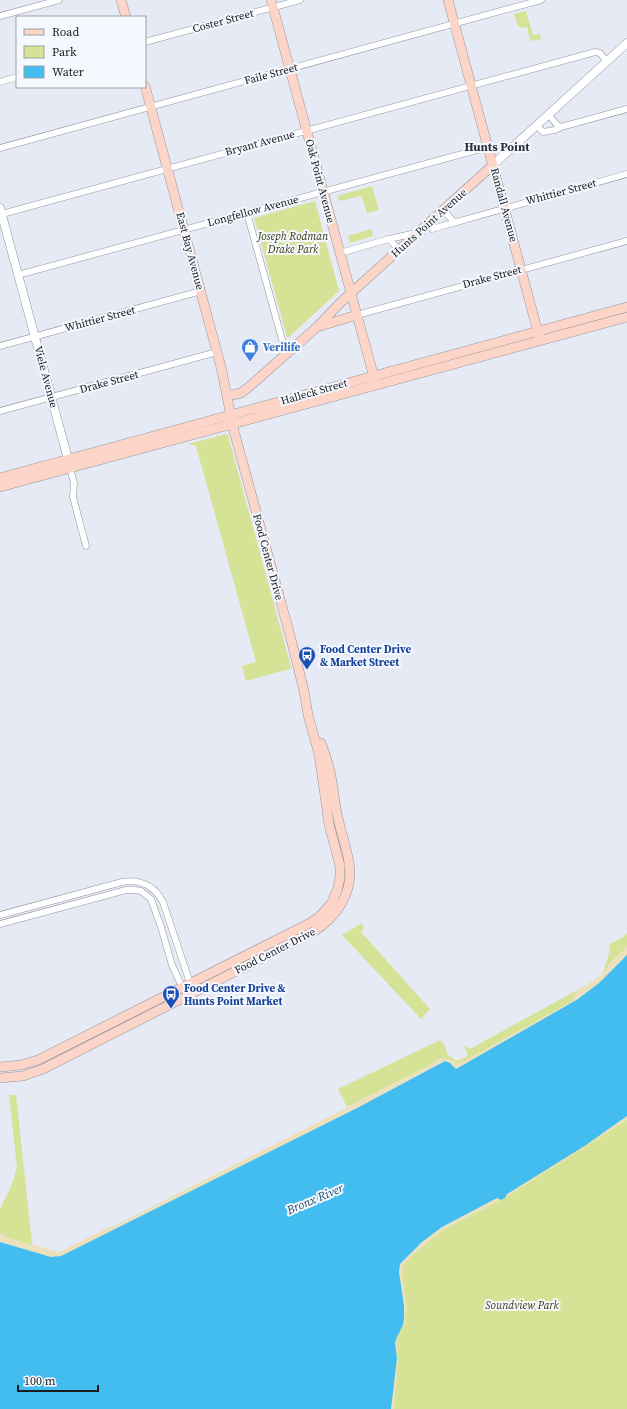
<svg xmlns="http://www.w3.org/2000/svg" width="627" height="1409" font-family="'Source Serif 4',serif">
<style>
.green{fill:#d6e397}
.sand{fill:#ebe1bc}
.water{fill:#43bcf0}
.lines{fill:none;stroke-linecap:round;stroke-linejoin:round}
.minor-casing{stroke:#91969f;stroke-width:7}
.tertiary-casing{stroke:#91969f;stroke-width:9}
.secondary-casing{stroke:#91969f;stroke-width:10}
.minor{stroke:#fff;stroke-width:6}
.tertiary{stroke:#fff;stroke-width:8}
.secondary{stroke:#fcd5c8;stroke-width:9}
.labels{text-anchor:middle;dominant-baseline:central;stroke-width:4;stroke-linejoin:round;paint-order:stroke}
.street-label{font-size:11px;fill:#191b1e;stroke:#f5f8fe}
.park-label{font-size:11px;font-style:italic;fill:#353a0f;stroke:#f5f8fe}
.shop-label{font-size:11px;font-weight:bold;fill:#366cbe;stroke:#f5f8fe;text-anchor:start}
.transit-label{font-size:11px;font-weight:bold;fill:#164399;stroke:#f5f8fe;text-anchor:start}
.neighbourhood-label{font-size:12px;font-weight:bold;fill:#2c3038;stroke:#f5f8fe}
.water-label{font-size:12px;font-style:italic;fill:#205066;stroke:#f5f8fe}
</style>
<rect width="100%" height="100%" fill="#e5eaf4"/>
<path class="green" d="M526,11L533,35L540,34L541,39L530,41L527,27L521,28L518,26L514,14Z
M372,186L379,210L367,213L363,200L361,196L339,201L337,196Z
M315,201L339,291L289,337H287L254,218Z
M371,229L373,236L350,243L348,236Z
M226,434L228,435L291,667L290,669L246,681L242,666L256,662L196,446L188,444Z
M362,923L364,927L361,932L430,1009L421,1019L342,935Z
M627,933V947L611,962L602,975L610,951L609,944L622,938Z
M579,989L571,1002L459,1064L441,1058L434,1063L347,1107L338,1089L440,1040L445,1046L447,1054L457,1061L468,1056L464,1046H466L470,1049Z
M9,1095H16L33,1252L0,1241V1209L12,1184L17,1167Z
M627,1119V1409H391L400,1264L442,1228Z"/>
<path class="sand" d="M627,947V955L599,983L578,999L456,1069L450,1063L444,1061L359,1107L61,1256L51,1257L0,1242V1233L5,1235V1237L59,1252L109,1227L110,1228L434,1063C445,1056 448,1058 459,1064L571,1002L579,989L602,975L611,962Z
M627,1116V1120L505,1198L506,1194L586,1145Z
M497,1198L501,1200L442,1231L410,1257L404,1264L402,1273L407,1307L405,1323L397,1338L398,1361L394,1409H391L397,1358L395,1343L397,1337L403,1325L404,1318V1306L399,1272L400,1264L422,1242L442,1227Z"/>
<path class="water" d="M627,955V1116L586,1145L507,1194L505,1198L501,1200L497,1198L442,1227L422,1242L400,1264L399,1272L404,1306V1318L403,1325L397,1337L395,1343L397,1358L391,1409H0V1242L51,1257L61,1256L359,1107L445,1061L450,1063L456,1069L578,999L599,983Z"/>
<g class="lines">
<g class="minor-casing">
<path id="minor" d="M0,16L59,0
M145,42L300,0
M0,82L17,77
M549,115L557,125L561,127
M537,126L543,132L555,130L561,127L627,109
M0,148L541,0
M443,210L454,222
M247,213L286,354
M2,214L595,52L600,53L607,62
M427,224L432,229L627,174
M389,239L399,250
M340,253L389,239L416,233
M18,275L488,147
M357,315L627,241
M0,346L201,291
M0,411L217,352
M70,468L74,483L73,497L86,546
M0,915L122,882C141,879 154,885 163,902L190,983
M0,924L126,890H135L141,891L151,899L161,927L172,965L182,987L192,994"/>
</g>
<g class="tertiary-casing">
<path id="tertiary" d="M493,165L627,43
M0,208L68,459"/>
</g>
<g class="secondary-casing">
<path id="secondary" d="M121,0L126,17
M271,0L375,381
M448,0L539,336
M317,327L357,315
M227,396L241,393L250,386L317,327L341,302L493,165
M0,478L627,307
M0,487L627,317
M0,1067L21,1065L38,1060L310,923L319,917L331,904L337,891L340,878V866L329,824L319,754L308,715L304,691L291,639L234,431L221,367L145,86
M0,1078L23,1076L43,1069L313,932C337,917 354,892 349,863C347,848 341,833 338,818C335,806 334,794 332,782C330,768 326,756 321,743"/>
</g>
<use href="#minor" class="minor"/>
<use href="#tertiary" class="tertiary"/>
<use href="#secondary" class="secondary"/>
</g>
<defs>
<g id="shop-pin" transform="scale(0.9)"><path d="M0 17L-7.5 6A9.5 9.5 0 1 1 7.5 6Z" fill="#3f7fe0" stroke="#f5f8fe"/><path d="M-5-2.5h2.3a2.7 3.5 0 0 1 5.4 0H5L5.5 6h-11ZM-1.5-2.5h3a1.5 2.3 0 0 0-3 0Z" fill="#fff"/></g>
<g id="bus-pin" transform="scale(0.9)"><path d="M0 17L-7.5 6A9.5 9.5 0 1 1 7.5 6Z" fill="#1a4fb4" stroke="#f5f8fe"/><path d="M-5-6H5V4H4V6H2V4H-2V6H-4V4H-5ZM-3.5-4V0h7V-4ZM-3.5 1.2v1.5H-2V1.2ZM2 1.2v1.5H3.5V1.2Z" fill="#fff"/></g>
</defs>
<g fill-rule="evenodd">
<use href="#shop-pin" x="250" y="347"/>
<use href="#bus-pin" x="307" y="655"/>
<use href="#bus-pin" x="171" y="994"/>
</g>
<g class="labels">
<g class="street-label">
<text transform="translate(223 21) rotate(-15)">Coster Street</text>
<text transform="translate(271 74) rotate(-15)">Faile Street</text>
<text transform="translate(260 143) rotate(-15)">Bryant Avenue</text>
<text transform="translate(320 181) rotate(75)">Oak Point Avenue</text>
<text transform="translate(561 192) rotate(-15)">Whittier Street</text>
<text transform="translate(504 205) rotate(75)">Randall Avenue</text>
<text transform="translate(253 211) rotate(-15)">Longfellow Avenue</text>
<text transform="translate(429 223) rotate(-42)">Hunts Point Avenue</text>
<text transform="translate(190 251) rotate(75)">East Bay Avenue</text>
<text transform="translate(492 277) rotate(-15)">Drake Street</text>
<text transform="translate(100 319) rotate(-15)">Whittier Street</text>
<text transform="translate(46 377) rotate(75)">Viele Avenue</text>
<text transform="translate(109 382) rotate(-15)">Drake Street</text>
<text transform="translate(314 392) rotate(-16)">Halleck Street</text>
<text transform="translate(268 557) rotate(75)">Food Center Drive</text>
<text transform="translate(275 951) rotate(-27)">Food Center Drive</text>
</g>
<g class="park-label">
<text x="293" y="236">Joseph Rodman<tspan x="293" dy="13">Drake Park</tspan></text>
<text x="522" y="1305">Soundview Park</text>
</g>
<g class="shop-label">
<text x="263" y="347">Verilife</text>
</g>
<g class="transit-label">
<text x="320" y="649">Food Center Drive<tspan x="320" dy="13">&amp; Market Street</tspan></text>
<text x="184" y="988">Food Center Drive &amp;<tspan x="184" dy="13">Hunts Point Market</tspan></text>
</g>
<g class="neighbourhood-label">
<text x="497" y="147">Hunts Point</text>
</g>
<g class="water-label">
<text transform="translate(315 1199) rotate(-23)">Bronx River</text>
</g>
</g>
<rect x="16" y="16" width="130" height="72" fill="#f5f8fe" stroke="#9da0a4"/>
<rect x="24" y="29" width="20" height="6" fill="#fcd5c8" stroke="#9da0a4"/>
<text x="52" y="36" font-size="12" fill="#191b1e">Road</text>
<rect x="24" y="46" width="20" height="12" fill="#d6e397" stroke="#9da0a4"/>
<text x="52" y="56" font-size="12" fill="#191b1e">Park</text>
<rect x="24" y="66" width="20" height="12" fill="#43bcf0" stroke="#9da0a4"/>
<text x="52" y="76" font-size="12" fill="#191b1e">Water</text>
<path d="M18 1385v6h80v-6" fill="none" stroke="#191b1e" stroke-width="2"/>
<text x="24" y="1385" font-size="12" fill="#191b1e" stroke="#f5f8fe" stroke-width="3" paint-order="stroke">100 m</text>
</svg>
